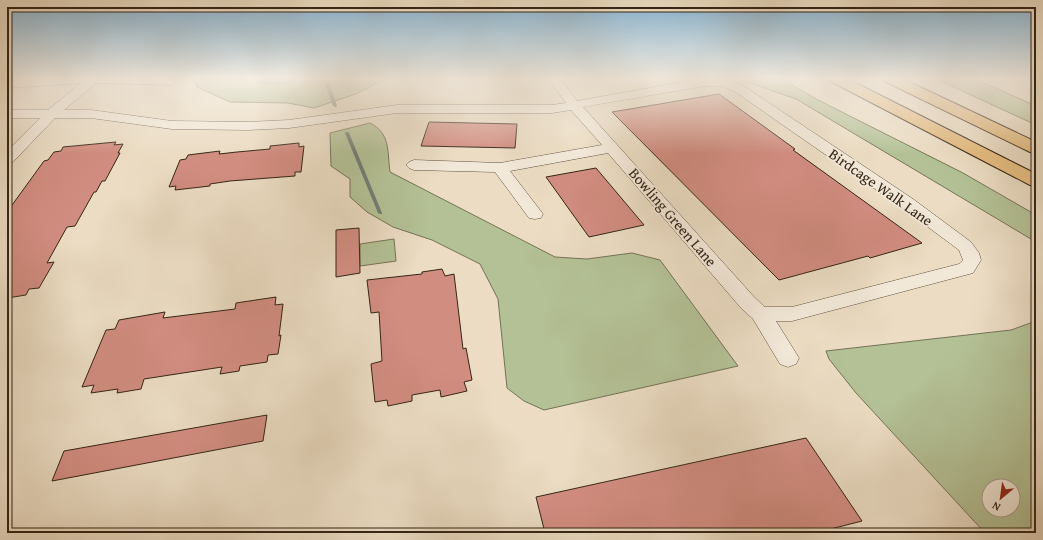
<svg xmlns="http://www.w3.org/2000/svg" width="1043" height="540" font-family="'Gentium Book Plus',serif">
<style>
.green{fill:#b4c196;stroke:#747356;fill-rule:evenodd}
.water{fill:#99bab9;stroke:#717e78}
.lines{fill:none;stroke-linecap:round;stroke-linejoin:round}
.stream{fill:#717e78;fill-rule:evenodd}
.building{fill:#d28d81;stroke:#342516}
.minor-casing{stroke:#625341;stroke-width:1}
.highway-casing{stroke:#342516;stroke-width:2}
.minor{fill:#f2e8d8;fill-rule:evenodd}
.highway{fill:#e6be82;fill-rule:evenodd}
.labels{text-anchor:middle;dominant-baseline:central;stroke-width:3.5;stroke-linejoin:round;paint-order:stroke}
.street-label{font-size:15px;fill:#342516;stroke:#f2e8d8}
</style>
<rect width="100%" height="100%" fill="#ebdcc3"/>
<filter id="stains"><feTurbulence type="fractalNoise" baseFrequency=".005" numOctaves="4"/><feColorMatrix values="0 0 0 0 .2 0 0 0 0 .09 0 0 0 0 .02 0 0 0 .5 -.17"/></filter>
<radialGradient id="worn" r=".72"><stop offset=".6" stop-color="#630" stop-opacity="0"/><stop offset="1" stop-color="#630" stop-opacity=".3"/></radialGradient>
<path class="green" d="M194,78H249L261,83H286L300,78H390L381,81L356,94L314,108L288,103L230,102L197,87Z
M736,78H780L816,99L963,173L1036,215V242L796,99Z
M934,78H973L1036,106V125Z
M370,123C391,134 387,151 390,172L555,257L587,259L632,253L660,260L738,366L544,410L524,401L507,388L498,299L480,264L432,240L393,227L367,212L350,197V179L331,166L330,133Z
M394,239L396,261L360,266V244Z
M1036,321V533H985L856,393L829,359L826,351L1011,330ZM989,486H1013V510H989Z"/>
<path class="water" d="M249,78H300C283,84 267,85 249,78Z"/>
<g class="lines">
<path class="stream" d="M321,78L328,79L337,106L336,107L333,106L324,80Z
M346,132H348L349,133L382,213V214H380L378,213L345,133Z"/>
</g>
<path class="building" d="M719,94L795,149L793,150L922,243L870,258L868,256L779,280L612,112Z
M429,122L517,124L515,148L421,146Z
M116,142L114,145L123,144L118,153H120L105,181H102L96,192H94L75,226L67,227L47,263L54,262L39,288L29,289L26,295L7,298V212L44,161L48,160L54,152L61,151L63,147Z
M299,143V147L304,146L301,172H295V176L230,181L210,184V186L175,190L176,186L169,187L180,160L186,159L188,155L220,151L219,154L237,152L270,149V146Z
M596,168L644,225L589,237L546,177Z
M359,228L360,273L336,277V230Z
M442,269L445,276L454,274L463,349L466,348L472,380L464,382L467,391L441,397L440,390L412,395V401L388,406L387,400L375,402L371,364L382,361L379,312L371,313L367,280L422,274V272Z
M276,297L275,305L283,304L279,336L281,335L278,354L268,355L267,362L240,366L239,371L220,374L222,367L144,379L141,389L117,393L118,389L91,393L94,385L82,387L106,330L115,329L119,320L165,312L163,318L235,309L236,303Z
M267,415L263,441L52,481L64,451Z
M806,438L862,521L815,533H545L536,497Z"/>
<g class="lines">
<g class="minor-casing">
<path id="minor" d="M36,78H168L172,79L174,82L172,85L96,83L64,110H91L172,121L248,122L289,120L397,105H552L566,103L548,78H560L577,101L705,78L722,79L742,85L913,199L971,242L979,253L981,260L973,273L792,321H776L799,358L796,364L788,367L780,364L753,319L741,308L608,153L510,171L543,214L541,218L535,219L529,218L495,172L414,170L409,168L406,165L409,162L414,160L500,163L602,145L571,110L552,113H397L289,128L248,130L172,129L91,118H55L12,163L7,165V151L40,118H7V110H48L81,83L7,88V80ZM705,86H722L734,91L901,207L959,250L963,260L959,264L792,307H765L755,298L583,107Z"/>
</g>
<g class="highway-casing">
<path id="highway" d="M828,78H846L1036,174V186L1030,185L830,81Z
M882,78H901L1036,142V153L1030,152L884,81Z"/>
</g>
<use href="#minor" class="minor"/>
<use href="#highway" class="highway"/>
</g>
<linearGradient id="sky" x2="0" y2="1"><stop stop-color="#88b6d5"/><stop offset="0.51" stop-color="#f6efe4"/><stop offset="1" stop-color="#f6efe4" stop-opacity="0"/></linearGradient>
<rect width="1043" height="154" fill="url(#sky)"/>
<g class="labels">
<g class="street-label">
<text transform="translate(881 187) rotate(35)">Birdcage Walk Lane</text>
<text transform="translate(673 217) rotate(49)">Bowling Green Lane</text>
</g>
</g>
<rect width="1043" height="540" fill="none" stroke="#ebdcc3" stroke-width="24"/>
<rect x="8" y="8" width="1027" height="524" fill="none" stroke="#342516" stroke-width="2"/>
<rect x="12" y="12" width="1019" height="516" fill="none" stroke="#342516"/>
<g transform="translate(1001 498) rotate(209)"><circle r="19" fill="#f2e8d8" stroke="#a69a8a"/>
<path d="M0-3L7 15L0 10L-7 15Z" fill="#8f2418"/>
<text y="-6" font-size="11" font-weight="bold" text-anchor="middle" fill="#342516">N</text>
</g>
<rect width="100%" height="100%" filter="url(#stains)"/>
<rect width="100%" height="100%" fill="url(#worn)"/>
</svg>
